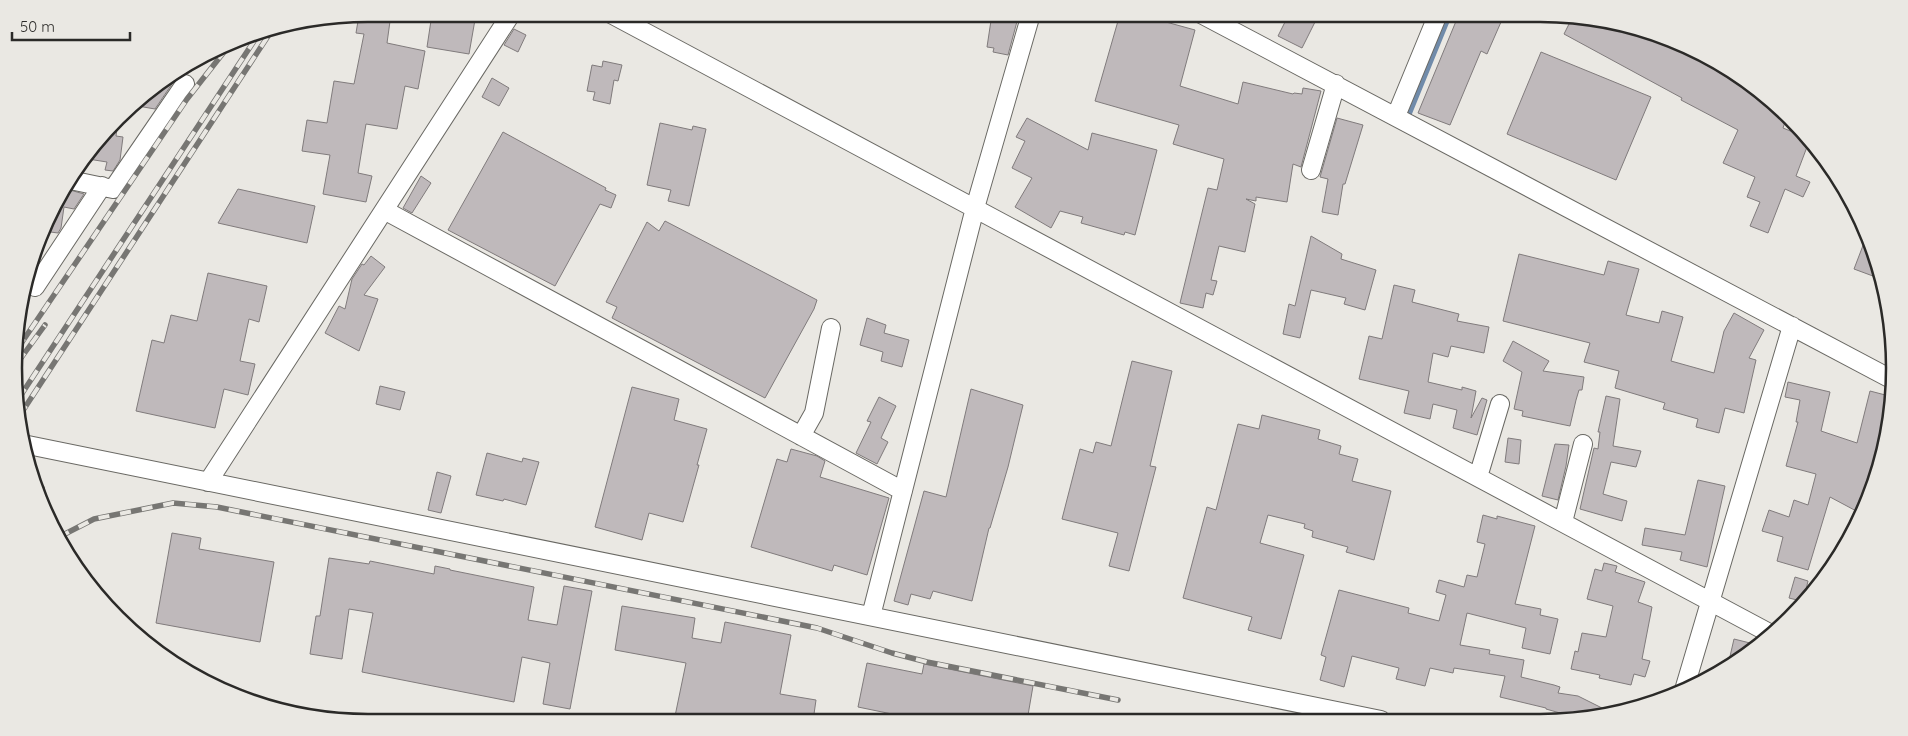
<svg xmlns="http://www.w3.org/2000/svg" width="1908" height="736" font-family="Quicksand,sans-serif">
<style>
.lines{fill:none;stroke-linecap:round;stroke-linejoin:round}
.stream{stroke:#708baa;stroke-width:5}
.building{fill:#bfb9bb;stroke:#807b7c}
.minor-casing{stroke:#6a6964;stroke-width:20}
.minor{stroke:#fff;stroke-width:18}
.rail-casing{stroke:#777673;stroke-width:5.5}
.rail{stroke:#eae8e3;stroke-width:4;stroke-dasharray:11;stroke-linecap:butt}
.rim{fill:none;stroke:#2b2a28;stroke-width:2.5}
</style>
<rect width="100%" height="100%" fill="#eae8e3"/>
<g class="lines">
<path class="stream" d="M1408,117L1450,14"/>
</g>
<path class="building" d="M368,14H391L387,43L425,51L418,89L405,86L397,129L366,124L358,173L372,176L366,202L323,194L330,155L302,151L307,120L327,123L334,81L354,84L364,34L356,33L359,15Z
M432,14H476L469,54L427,47Z
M992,14H1019L1008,55L993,52L994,48L987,47Z
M1120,14H1137L1195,30L1180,86L1238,104L1243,82L1293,94L1294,93L1302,94L1303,88L1321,91L1301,167L1293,164L1287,202L1256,197V201L1246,199L1255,204L1245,252L1219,246L1211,280L1217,281L1213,295L1206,293L1203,308L1180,303L1208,188L1217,190L1224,159L1173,144L1179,125L1095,101Z
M1289,14H1319L1302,48L1278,36Z
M1459,14H1481L1501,22L1487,54L1481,51L1450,125L1418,113Z
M1572,18L1632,26L1697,50L1756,87L1787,116L1783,128L1810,139L1796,176L1810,182L1803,197L1785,189L1768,233L1750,226L1760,202L1747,197L1755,177L1723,163L1738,130L1681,100L1682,98L1564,34Z
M514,29L526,35L518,52L504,45Z
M1541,52L1651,97L1616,180L1507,134Z
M603,61L622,65L618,81L614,80L610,104L593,100L595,92L587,91L592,65L602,67Z
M492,78L509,88L499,106L482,97Z
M161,83L172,84L155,109L132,105Z
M1027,118L1088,150L1092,133L1157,150L1135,235L1125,232L1124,235L1081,223L1083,217L1060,211L1051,228L1015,207L1032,178L1012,168L1025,141L1016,137Z
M1337,118L1363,125L1345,184H1343L1338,215L1322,212L1328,179L1320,177Z
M118,121L116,136L123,137L120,160L113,171L105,170L107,162L88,159Z
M660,123L692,130L693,126L706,129L689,206L668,201L671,190L647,185Z
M503,132L606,188L605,190L616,195L611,208L600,204L555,286L448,230Z
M421,176L431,183L412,213L403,208Z
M63,188L84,194L74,209L64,207L61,228L58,233L43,231Z
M238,189L315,206L307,243L218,223Z
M665,221L817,300L814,309L765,398L612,318L617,307L606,302L647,222L659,231Z
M1867,235L1876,254L1881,279L1854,269Z
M1311,236L1342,254L1341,259L1376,270L1365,310L1344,304L1346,298L1311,290L1300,338L1283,334L1289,304L1295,306Z
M1519,254L1604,275L1608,261L1639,269L1626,315L1659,323L1662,311L1683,317L1671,361L1714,373L1724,331L1734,313L1764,330L1749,358L1756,360L1744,413L1725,408L1719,433L1696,427L1698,419L1663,409L1665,403L1615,388L1619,371L1584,362L1590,343L1503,321Z
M371,256L385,267L364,295L378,299L359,351L325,333L339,306L345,309L352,279L362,264L364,265Z
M208,273L267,286L259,322L249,319L240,361L255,364L248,395L224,389L215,428L136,411L152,340L164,343L171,315L197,321Z
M1394,285L1415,290L1412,302L1459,314L1457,321L1489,327L1484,353L1451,346L1448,357L1433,353L1428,382L1462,390V387L1476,391L1471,418L1482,398L1487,400L1477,435L1453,428L1457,410L1433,404L1430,419L1404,413L1409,391L1359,379L1369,336L1382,339Z
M867,318L886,325L884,333L909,340L902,367L881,361L883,352L860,345Z
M1513,341L1549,361L1543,371L1584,377L1582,390H1579L1576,400L1570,426L1522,416L1523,411L1514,409L1522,372L1503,361Z
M1132,361L1172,371L1150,466L1156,467L1129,571L1109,566L1118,533L1062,519L1080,449L1093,453L1096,442L1111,446Z
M1788,382L1830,392L1821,431L1857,443L1870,391L1893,397L1882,460L1860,513L1830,497L1808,570L1777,561L1783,537L1762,531L1769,510L1789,517L1794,500L1808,505L1816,474L1786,466L1798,422H1796L1800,400L1785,397Z
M380,386L405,392L400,410L376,404Z
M632,387L679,399L674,420L707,429L697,465H699L683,522L649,513L642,540L595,527Z
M971,389L1023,405L1008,467L990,528H989L972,601L933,591L930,599L911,594L908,605L894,601L924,491L946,497Z
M1606,396L1620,399L1613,446L1641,451L1636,467L1611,462L1603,494L1627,501L1622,521L1580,509L1594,448L1598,449L1600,432H1598Z
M879,397L896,406L881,438L888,442L877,464L856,453L871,422L867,421Z
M1262,415L1320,430L1318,439L1341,446L1339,454L1358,459L1352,481L1391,491L1374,560L1346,552L1348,547L1312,537L1313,531L1304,528L1305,524L1268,515L1260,543L1304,555L1281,639L1248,630L1252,617L1183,598L1207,507L1216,510L1238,424L1259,429Z
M1508,438L1521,440L1519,464L1505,462Z
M1555,444L1569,445L1566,466L1558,500L1542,496Z
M791,449L817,456L825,461L820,477L889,498L867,575L834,565L832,571L751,547L777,459L787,462Z
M487,453L522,462L523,458L539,462L526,505L504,499L503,501L476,495Z
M437,472L451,476L441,513L428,510Z
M1698,480L1725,486L1707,567L1680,560L1682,552L1642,545L1645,528L1685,535Z
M1483,515L1497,519V516L1535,526L1515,604L1541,609L1540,615L1558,619L1550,654L1522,648L1526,628L1467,613L1460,645L1490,650L1489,654L1524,660L1521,677L1554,685L1560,687L1558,693L1578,696L1610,712L1587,719L1559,716L1560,713L1546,709V708L1500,697L1505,676L1454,668L1453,673L1430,668L1425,686L1396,679L1399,668L1352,656L1344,687L1320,680L1326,657L1321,655L1339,590L1409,608L1408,613L1439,621L1446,595L1436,592L1439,580L1464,587L1467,575L1477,577L1485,544L1477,542Z
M172,533L201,538L199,549L274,562L260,642L156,623Z
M329,558L369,564L370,561L434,574L435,566L450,569V570L534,587L528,620L557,625L564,586L592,591L570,709L543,704L550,663L522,657L514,702L362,672L373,613L349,609L342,659L310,654L316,616H320Z
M1604,563L1617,566L1615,572L1645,582L1638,602L1652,607L1642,659L1650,661L1645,677L1634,674L1631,685L1599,678L1600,675L1571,669L1575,651L1578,652L1582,633L1606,637L1613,606L1587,599L1595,569L1602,571Z
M1795,577L1808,581L1804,598L1801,601L1789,598Z
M622,606L695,618L692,638L721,643L725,622L791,635L780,694L816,700L813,721H674L686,663L615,650Z
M1734,639L1758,645L1728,665Z
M867,663L922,674L924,664L1033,686L1027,721H901L891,719L892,714L858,707Z"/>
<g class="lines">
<g class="minor-casing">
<path id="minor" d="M611,14L1773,635
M1201,14L1893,380
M1396,116L1438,14
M1311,170L1336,84
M70,180L113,189L185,84
M384,210L903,491
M35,287L102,186
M801,436L814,413L831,328
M23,444L1381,720
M1478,477L1500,404
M208,482L511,14
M1563,522L1583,444
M871,616L975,208L1031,14
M1684,690L1792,326"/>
</g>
<use href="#minor" class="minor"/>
<g class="rail-casing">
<path id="rail" d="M18,348L187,99L231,43
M18,362L45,325
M19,398L260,32
M20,415L272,30
M38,494L42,488
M59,537L94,519L173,503L217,507L817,628L892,653L927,662L1118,700"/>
</g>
<use href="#rail" class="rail"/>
</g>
<path d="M0 0H1908V736H0ZM368 22H1540A346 346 0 0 1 1886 368V368A346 346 0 0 1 1540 714H368A346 346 0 0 1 22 368V368A346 346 0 0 1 368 22Z" fill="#eae8e3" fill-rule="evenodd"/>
<path class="rim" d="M368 22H1540A346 346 0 0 1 1886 368V368A346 346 0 0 1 1540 714H368A346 346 0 0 1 22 368V368A346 346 0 0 1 368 22Z"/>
<path d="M12 32v8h118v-8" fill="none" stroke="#2b2a28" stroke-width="2.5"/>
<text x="20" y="32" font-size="15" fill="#2b2a28" stroke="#eae8e3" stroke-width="4" paint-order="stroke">50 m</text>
</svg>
